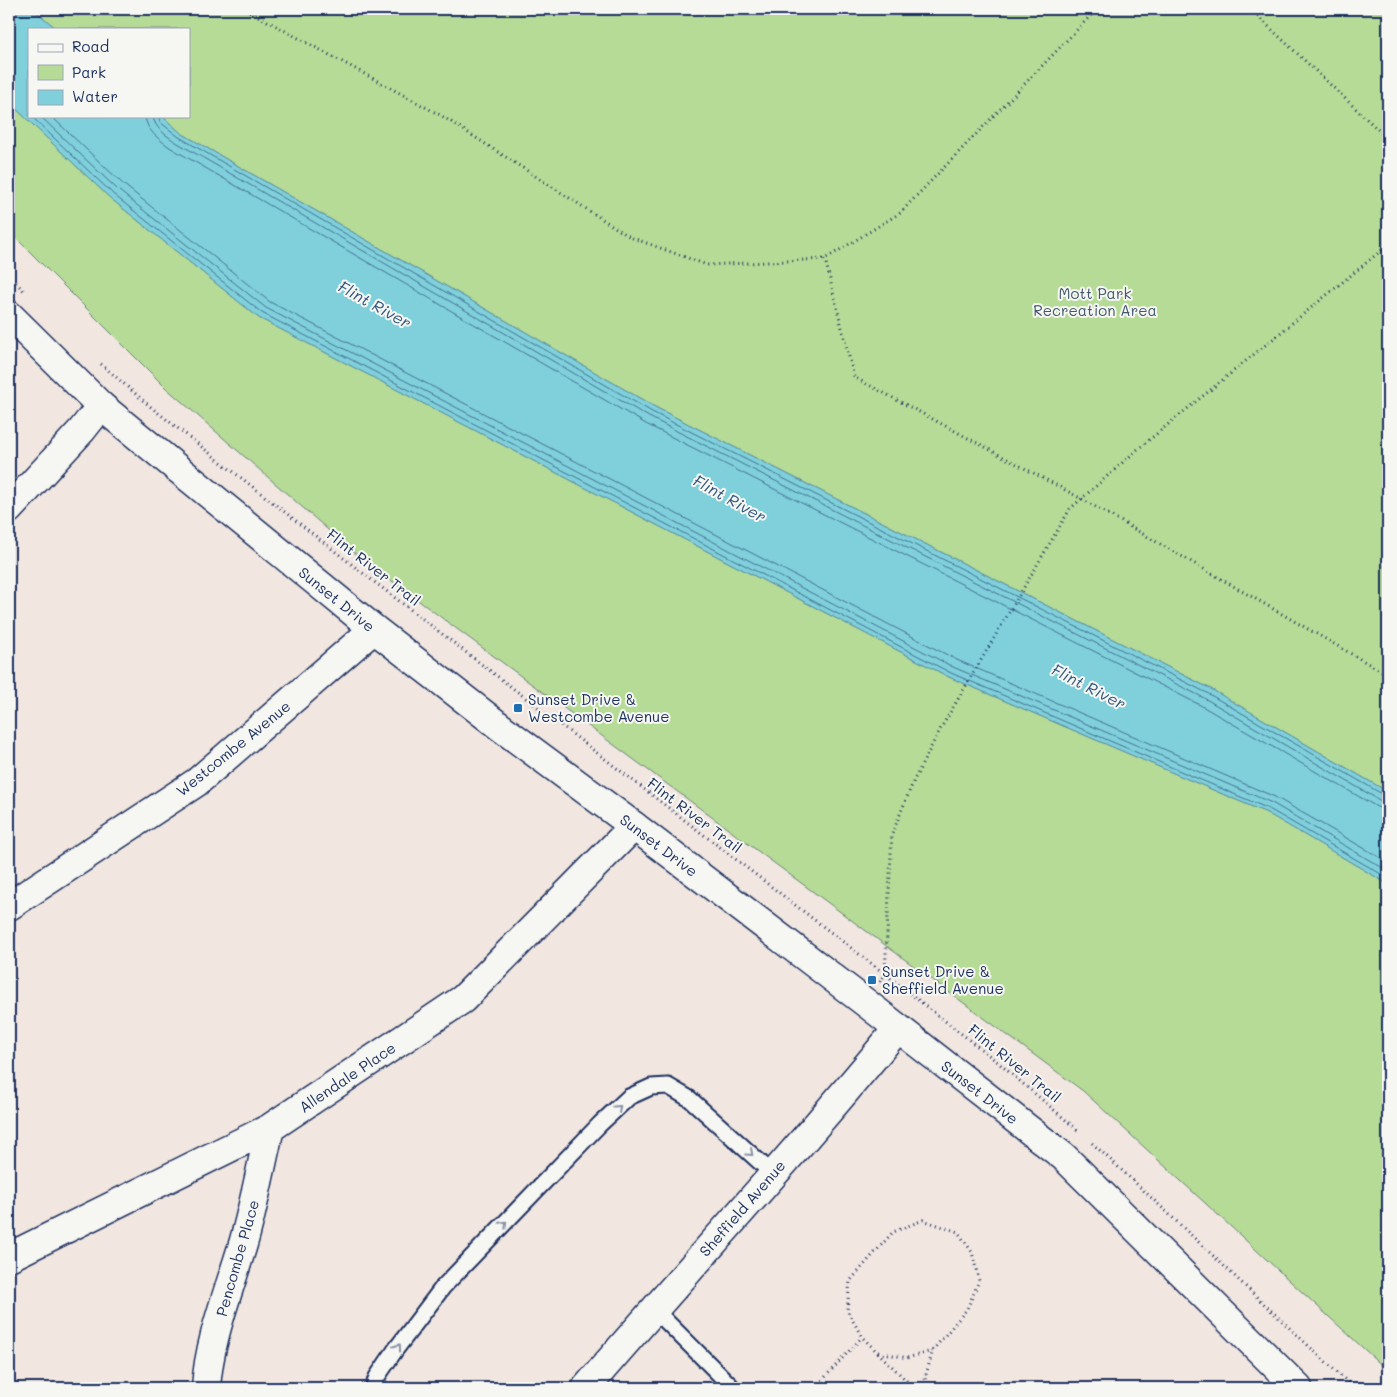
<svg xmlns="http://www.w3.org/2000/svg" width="1397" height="1397" font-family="Mali,sans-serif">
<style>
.green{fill:#b5db96;stroke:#68857a}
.water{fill:#80d0dc;stroke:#5890aa}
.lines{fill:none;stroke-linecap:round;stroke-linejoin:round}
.shore{stroke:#436f90;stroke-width:1}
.lane-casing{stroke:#1b2f5e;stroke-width:19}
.street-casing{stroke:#1b2f5e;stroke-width:31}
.secondary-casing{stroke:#1b2f5e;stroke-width:31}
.path{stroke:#1b2f5e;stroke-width:3;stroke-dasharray:1 4;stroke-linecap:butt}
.lane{stroke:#f6f6f2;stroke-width:15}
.street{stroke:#f6f6f2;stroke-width:28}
.secondary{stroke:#f6f6f2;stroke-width:28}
.oneway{stroke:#8892a8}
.poi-dot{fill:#1f6fb2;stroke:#f6f6f2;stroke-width:2}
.labels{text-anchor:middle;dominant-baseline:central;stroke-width:4;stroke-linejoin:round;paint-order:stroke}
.park-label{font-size:15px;fill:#425a6c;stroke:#f6f6f2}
.street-label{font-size:15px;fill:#1b2f5e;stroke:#f6f6f2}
.poi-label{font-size:15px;fill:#1b2f5e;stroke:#f6f6f2;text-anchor:start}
.water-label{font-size:16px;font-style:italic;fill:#34577e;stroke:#f6f6f2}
</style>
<rect width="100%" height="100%" fill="#f1e6e0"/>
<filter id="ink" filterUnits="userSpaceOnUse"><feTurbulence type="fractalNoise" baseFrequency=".02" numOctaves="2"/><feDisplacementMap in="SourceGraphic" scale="10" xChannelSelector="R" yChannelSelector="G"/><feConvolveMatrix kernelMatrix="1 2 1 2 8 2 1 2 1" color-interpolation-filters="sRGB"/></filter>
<g filter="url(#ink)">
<path class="green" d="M33,9H1388V792L1209,688L655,407L181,133L162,116H189V29H57Z
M9,102L110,198L259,318L949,677L1267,813L1388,884V1371L1083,1091L358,556L165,387L9,231Z"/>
<path class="water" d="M9,9H33L57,29H29V116H162L181,133L655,407L1209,688L1388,792V884L1267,813L949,677L259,318L110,198L9,102Z"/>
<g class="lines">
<path class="shore" d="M31,116L114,195L262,313L951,673L1269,809L1388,878
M40,116L118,190L266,308L953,667L1272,803L1388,871
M51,116L123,184L270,302L957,660L1275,797L1388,862
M145,116C146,131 160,140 171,148L646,424L1200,705L1377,807L1388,810
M153,116C154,128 167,136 176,142L649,417L1204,698L1381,801L1388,802
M159,116L160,122L179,137L652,412L1207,693L1384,795L1388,796"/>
<g class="lane-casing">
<path id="lane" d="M654,1309L733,1388
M373,1388L377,1377L396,1349L443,1287L600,1124L629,1097L651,1087L668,1086L690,1099L773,1174"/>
</g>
<g class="street-casing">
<path id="street" d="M9,509L82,430L101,406
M9,1257L270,1128L463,999L634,826
M206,1388C209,1339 229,1291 243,1244C254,1206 261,1166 270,1128
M586,1388C689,1268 798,1151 898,1028"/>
</g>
<g class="secondary-casing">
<path id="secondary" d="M9,315L101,406L374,629L503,729L634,826L866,1003L1064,1157L1298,1388
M9,906L197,782L374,629"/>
</g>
<path class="path" d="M245,9L442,116L630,237L707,265L825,259L900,213L1097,9
M1250,9L1388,139
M825,259L854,377L1082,499L1388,675
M9,275L24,291
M101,364L152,408L364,574L885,974L995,1060L1080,1132
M880,982L885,974L892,834L914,780L941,728L1070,509L1138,449L1388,245
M1092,1143C1180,1223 1266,1307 1354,1388
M878,1352L907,1358L932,1351
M815,1388L862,1337
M914,1388L862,1337L847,1310L850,1281L893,1232L923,1220L958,1232L972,1252L979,1281L967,1309L933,1350L925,1378L927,1388"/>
<use href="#lane" class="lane"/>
<use href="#street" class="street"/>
<use href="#secondary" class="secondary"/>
</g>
<defs><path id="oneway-chevron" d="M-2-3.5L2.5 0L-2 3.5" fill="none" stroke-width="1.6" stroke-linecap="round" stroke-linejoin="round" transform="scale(1.25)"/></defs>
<g class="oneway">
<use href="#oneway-chevron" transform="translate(618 1108) rotate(-42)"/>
<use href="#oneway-chevron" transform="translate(750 1153) rotate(42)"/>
<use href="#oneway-chevron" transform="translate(504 1224) rotate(-46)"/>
<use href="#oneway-chevron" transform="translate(398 1347) rotate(-54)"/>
</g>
</g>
<g class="poi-dot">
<rect x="513" y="703" width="10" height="10" rx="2.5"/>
<rect x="867" y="975" width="10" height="10" rx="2.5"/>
</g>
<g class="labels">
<g class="park-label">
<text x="1095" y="293">Mott Park<tspan x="1095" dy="17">Recreation Area</tspan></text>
</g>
<g class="street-label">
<text transform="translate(374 567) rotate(38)">Flint River Trail</text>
<text transform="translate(337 599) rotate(39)">Sunset Drive</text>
<text transform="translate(233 748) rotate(-39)">Westcombe Avenue</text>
<text transform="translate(695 815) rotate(37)">Flint River Trail</text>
<text transform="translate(659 845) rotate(37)">Sunset Drive</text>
<text transform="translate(1015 1063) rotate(39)">Flint River Trail</text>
<text transform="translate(347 1077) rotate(-34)">Allendale Place</text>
<text transform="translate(980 1092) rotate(38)">Sunset Drive</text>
<text transform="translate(742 1208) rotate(-49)">Sheffield Avenue</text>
<text transform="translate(237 1258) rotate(-74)">Pencombe Place</text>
</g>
<g class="poi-label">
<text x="528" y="699">Sunset Drive &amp;<tspan x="528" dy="17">Westcombe Avenue</tspan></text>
<text x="882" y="971">Sunset Drive &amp;<tspan x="882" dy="17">Sheffield Avenue</tspan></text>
</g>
<g class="water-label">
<text transform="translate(375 304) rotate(29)">Flint River</text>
<text transform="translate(730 498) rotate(29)">Flint River</text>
<text transform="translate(1089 686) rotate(27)">Flint River</text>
</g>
</g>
<rect width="1397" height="1397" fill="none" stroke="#f6f6f2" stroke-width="30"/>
<rect x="15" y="15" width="1367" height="1367" fill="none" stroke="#1b2f5e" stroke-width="2" filter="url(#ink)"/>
<rect x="28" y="28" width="162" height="90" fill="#f6f6f2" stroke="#9ea6b7"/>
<rect x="38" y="44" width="25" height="8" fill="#f6f6f2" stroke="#9ea6b7"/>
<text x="72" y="52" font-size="15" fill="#1b2f5e">Road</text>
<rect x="38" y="65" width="25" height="15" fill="#b5db96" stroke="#9ea6b7"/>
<text x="72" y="78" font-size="15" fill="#1b2f5e">Park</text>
<rect x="38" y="90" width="25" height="15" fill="#80d0dc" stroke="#9ea6b7"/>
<text x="72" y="102" font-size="15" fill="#1b2f5e">Water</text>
</svg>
